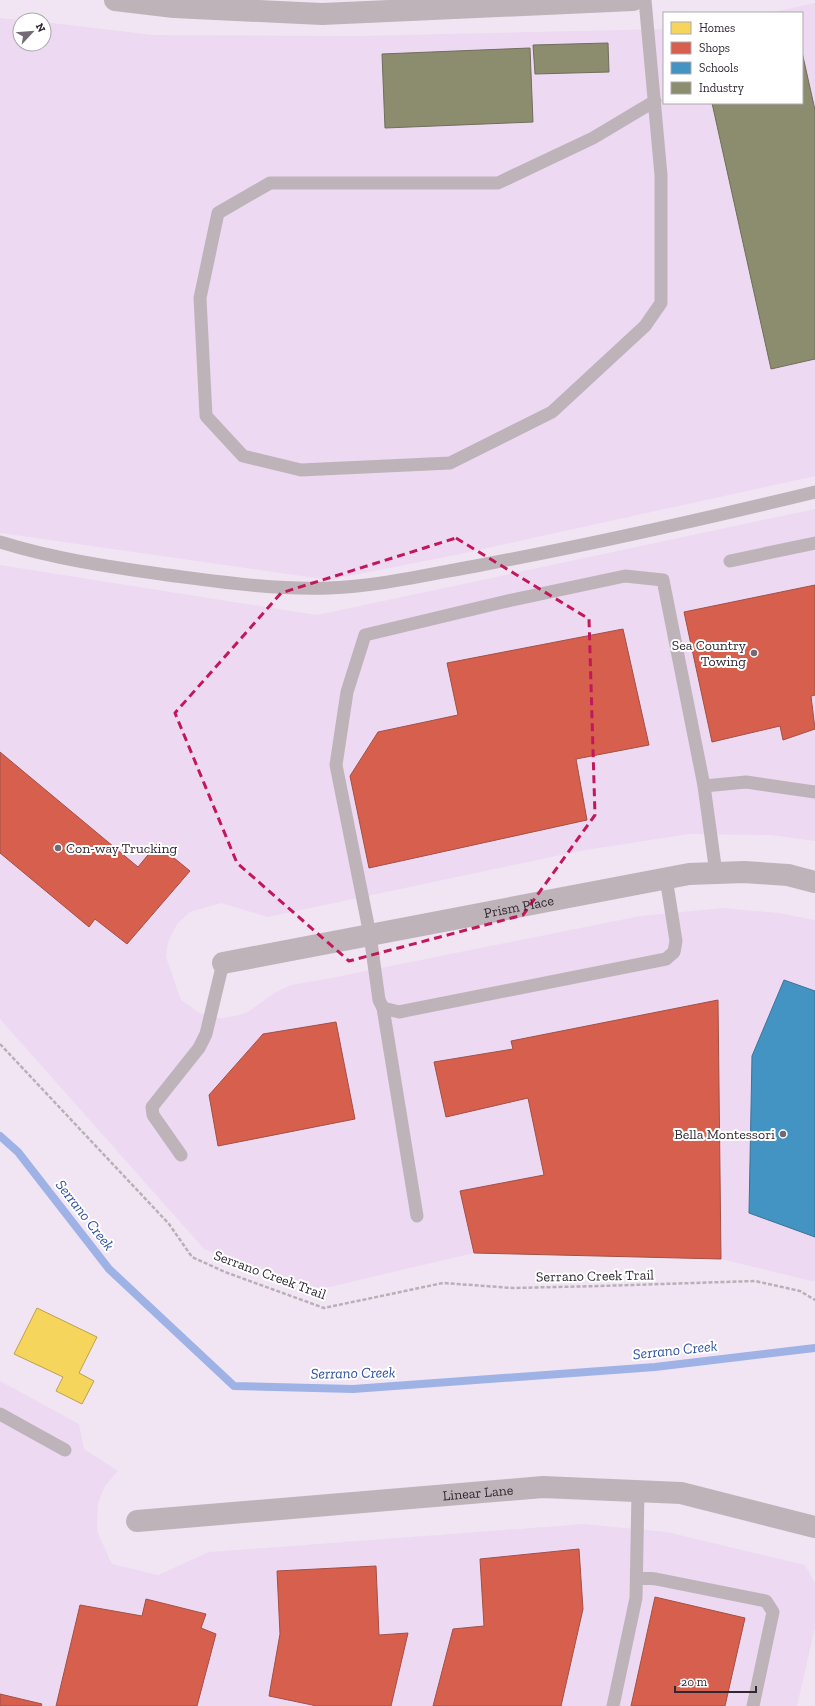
<svg xmlns="http://www.w3.org/2000/svg" width="815" height="1706" font-family="'Zilla Slab',serif">
<style>
.built{fill:#eed9f2}
.homes{fill:#f6d55c;stroke:#bba14f}
.shops{fill:#d6604d;stroke:#a44f45}
.schools{fill:#4393c3;stroke:#3d7398}
.industry{fill:#8c8c6e;stroke:#706e5c}
.lines{fill:none;stroke-linecap:round;stroke-linejoin:round}
.stream{stroke:#9eb2e6;stroke-width:8}
.path{stroke:#b9afb7;stroke-width:2.5;stroke-dasharray:4 2;stroke-linecap:butt}
.service{stroke:#bfb3ba;stroke-width:13}
.minor{stroke:#bfb3ba;stroke-width:22}
.tertiary{stroke:#bfb3ba;stroke-width:22}
.marked{fill:none;stroke:#c2185b;stroke-width:3;stroke-dasharray:8 5;stroke-linejoin:round}
.poi-dot{fill:#746a76;stroke:#fff;stroke-width:1.5}
.labels{text-anchor:middle;dominant-baseline:central;stroke-width:4;stroke-linejoin:round;paint-order:stroke}
.poi-label{font-size:14px;fill:#302832;stroke:#fff;text-anchor:end}
.street-label{font-size:14px;fill:#302832;stroke:#fff}
.water-label{font-size:15px;font-style:italic;fill:#2f52a4;stroke:#fff}
</style>
<rect width="100%" height="100%" fill="#f1e5f4"/>
<path class="built" d="M815,3V476L465,553L329,580L0,533V18L21,20H20V44H44V22L154,35L355,36L664,29V103H802V13H770Z
M815,509V841L771,835L689,834L580,851L268,917L221,903L190,912L177,924L168,942L166,957L181,1000L200,1013L212,1018H223L239,1015L248,1012L276,992L291,985L331,978L640,916L723,908L779,913L815,920V1282L721,1259L474,1253L321,1289L204,1249L0,1019V565L317,615Z
M0,1381L79,1424L84,1449L118,1471L105,1486L98,1503L97,1531L112,1564L158,1575L209,1552L584,1524L667,1532L805,1565L815,1583V1628L797,1706H0Z"/>
<path class="homes" d="M37,1308L97,1337L79,1373L94,1381L82,1404L56,1391L63,1377L14,1354Z"/>
<path class="shops" d="M815,585V695L811,696L815,729L783,740L780,726L712,742L684,612Z
M623,629L649,745L576,759L587,820L369,868L350,776L378,732L458,715L447,663Z
M0,752L138,867L157,844L190,871L127,944L95,919L89,927L0,853Z
M718,1000L721,1259L474,1253L460,1191L544,1175L528,1098L446,1117L434,1062L513,1049L511,1041Z
M336,1022L355,1119L218,1146L209,1095L263,1034Z
M579,1549L583,1609L561,1706H433L453,1629L484,1626L480,1559Z
M376,1566L379,1635L408,1633L391,1706H317L269,1696L280,1634L277,1571Z
M655,1597L745,1618L725,1706H631Z
M146,1599L206,1614L201,1628L216,1634L197,1706H56L80,1605L142,1616Z
M0,1694L42,1704L41,1706H0Z"/>
<path class="schools" d="M784,980L815,991V1237L749,1213L752,1056Z"/>
<path class="industry" d="M608,43L609,72L535,74L533,45Z
M530,48L533,122L385,128L382,54Z
M802,52L815,110V359L771,369L712,103H802Z"/>
<g class="lines">
<path class="stream" d="M0,1136L18,1152L109,1269L234,1386L353,1389L655,1367L815,1348"/>
<path class="path" d="M0,1044L169,1224L192,1257L225,1272L324,1308L443,1283L513,1288L600,1286L755,1281L800,1291L815,1300"/>
<path class="service" d="M645,0L661,175V303L645,326L552,412L450,463L301,470L243,456L206,416L200,298L218,213L270,183H498L593,138L655,101
M0,542C54,559 111,567 167,575C221,582 275,590 329,588C380,586 431,574 481,565C593,544 704,519 815,492
M730,561L815,543
M716,873L704,786L746,782L815,792
M666,878L676,941L674,952L666,959L399,1012L383,1008L379,1000L370,935L336,765L347,692L365,635L503,602L625,576L663,580L704,786
M383,1008L417,1216
M181,1155L153,1115L152,1107L199,1048L206,1034L223,963
M0,1414L65,1450
M637,1577L656,1579L766,1601L773,1612L753,1706
M613,1706L636,1598L638,1491"/>
<g class="minor">
<path id="s1" d="M223,963L689,874L744,872L788,875L815,882"/>
<path id="s2" d="M137,1521L543,1487L681,1493L815,1527"/>
</g>
<path class="tertiary" d="M115,0L174,7L322,14L633,0"/>
</g>
<path class="marked" d="M456,538L589,619L595,815L523,915L349,961L237,863L175,713L281,593Z"/>
<g class="poi-dot">
<circle cx="754" cy="653" r="4"/>
<circle cx="58" cy="848" r="4"/>
<circle cx="783" cy="1134" r="4"/>
</g>
<g class="labels">
<g class="poi-label">
<text x="746" y="645">Sea Country<tspan x="746" dy="16">Towing</tspan></text>
<text x="66" y="848" text-anchor="start">Con-way Trucking</text>
<text x="775" y="1134">Bella Montessori</text>
</g>
<g class="street-label">
<text stroke="none"><textPath href="#s1" startOffset="301">Prism Place</textPath></text>
<text transform="translate(270 1275) rotate(20)">Serrano Creek Trail</text>
<text transform="translate(595 1276) rotate(-1)">Serrano Creek Trail</text>
<text stroke="none"><textPath href="#s2" startOffset="342">Linear Lane</textPath></text>
</g>
<g class="water-label">
<text transform="translate(85 1215) rotate(52)">Serrano Creek</text>
<text transform="translate(675 1350) rotate(-6)">Serrano Creek</text>
<text transform="translate(353 1373) rotate(-1)">Serrano Creek</text>
</g>
</g>
<rect x="663" y="12" width="140" height="92" fill="#ffffff" stroke="#aca9ad"/>
<rect x="671" y="22" width="20" height="12" fill="#f6d55c" stroke="#aca9ad"/>
<text x="699" y="32" font-size="12" fill="#302832">Homes</text>
<rect x="671" y="42" width="20" height="12" fill="#d6604d" stroke="#aca9ad"/>
<text x="699" y="52" font-size="12" fill="#302832">Shops</text>
<rect x="671" y="62" width="20" height="12" fill="#4393c3" stroke="#aca9ad"/>
<text x="699" y="72" font-size="12" fill="#302832">Schools</text>
<rect x="671" y="82" width="20" height="12" fill="#8c8c6e" stroke="#aca9ad"/>
<text x="699" y="92" font-size="12" fill="#302832">Industry</text>
<g transform="translate(32 32) rotate(64)"><circle r="19" fill="#ffffff" stroke="#aca9ad"/>
<path d="M0-3L7 15L0 10L-7 15Z" fill="#746a76"/>
<text y="-6" font-size="11" font-weight="bold" text-anchor="middle" fill="#302832">N</text>
</g>
<path d="M675 1686v6h81v-6" fill="none" stroke="#302832" stroke-width="2"/>
<text x="681" y="1686" font-size="12" fill="#302832" stroke="#ffffff" stroke-width="3" paint-order="stroke">20 m</text>
</svg>
